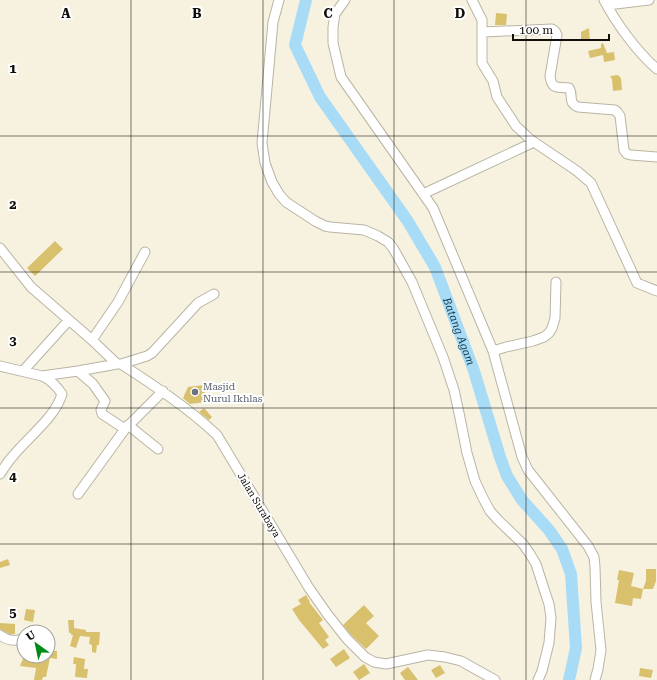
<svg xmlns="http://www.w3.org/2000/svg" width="657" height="680" font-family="'Roboto Serif',serif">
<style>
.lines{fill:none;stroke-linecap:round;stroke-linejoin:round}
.river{stroke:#a8dbf6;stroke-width:12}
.building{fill:#d8c06c}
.minor-casing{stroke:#b9b4a3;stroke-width:11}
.minor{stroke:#fff;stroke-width:9}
.grid{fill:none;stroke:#100f09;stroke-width:1;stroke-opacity:0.55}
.worship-dot{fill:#6b7280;stroke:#fff;stroke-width:1.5}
.labels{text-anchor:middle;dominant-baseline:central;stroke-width:4;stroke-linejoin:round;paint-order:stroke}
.worship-label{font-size:10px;fill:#5b616d;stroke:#fff;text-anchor:start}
.street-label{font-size:10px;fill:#100f09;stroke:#fff}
.water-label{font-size:11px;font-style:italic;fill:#123a4d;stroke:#fff}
.grid-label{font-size:13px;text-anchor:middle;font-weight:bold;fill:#100f09;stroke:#fff;stroke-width:4;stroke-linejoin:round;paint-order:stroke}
</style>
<rect width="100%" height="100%" fill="#f7f2e0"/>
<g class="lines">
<path class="river" id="s1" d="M306,0L295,45L320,97L407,220L435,267L474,371L500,457L507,476L522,500L549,530L562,549L571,574L576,648L569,680"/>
</g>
<path class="building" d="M496,13L507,14L506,25H495Z
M589,28L590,41H581V32Z
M603,43L607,53L614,52L615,60L604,62L603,55L590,58L588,51L601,48V44Z
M618,75L621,78L622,90L613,91L612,79L610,76Z
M55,241L63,249L35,276L27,268Z
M204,385L206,402L190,404L183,398L188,387Z
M204,408L212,417L209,420L199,412Z
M8,559L10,565L0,568V562Z
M646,569H656V581L653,589H643L646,581Z
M619,570L634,573L631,586L643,589L641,599L633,598L632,606L615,603L619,580H617Z
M306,595L310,602H309L323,620L319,623L329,637L325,640L329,645L323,649L299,620L292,609L301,604L298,600Z
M364,605L374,616L366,623L379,636L366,649L351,635L343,625Z
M26,609L35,610L33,622L24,620Z
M68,620H74V628L86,630V632H100L99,645H97L96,653L92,652V645L89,644L90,637L80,636L76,648L70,646L73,635H71V633H69Z
M0,623L15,624V634H10L0,629Z
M344,649L350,658L336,667L330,659Z
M48,650L57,651V659L50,658L46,677H43L42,680H34L36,668L20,666L24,656H48Z
M74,657L85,659L84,669H88L87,678L75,677L76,664H73Z
M364,664L370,673L359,680L353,672Z
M440,665L445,673L436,678L431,670Z
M408,667L418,680H405L400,673Z
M640,668L653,670L651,678L639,676Z"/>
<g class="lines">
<g class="minor-casing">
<path id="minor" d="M279,0L273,22L262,143L265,163L272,182L279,194L286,202L315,221L325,226L330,227L364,230L378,236L388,242L393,248L412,282L443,357L454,390L459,413L467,453L475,481L483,498L490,511L498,520L523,544L530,554L536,564L544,589L549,604L551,618L549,643L542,671L538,680
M345,0L335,14L333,27V43L341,77L433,208L493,351L522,457L528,470L588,546L594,557L595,567L596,602L601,650L598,669L595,680
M472,0L482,20V63L493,81L497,97L516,126L531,140L577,171L591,183L637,283L657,291
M604,0C616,23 637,52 657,69
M607,5L649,0
M483,32L552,29L555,31L557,35L550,76C552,91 558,86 569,88C574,96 567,102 578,107L615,110L618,113L620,116L624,150L627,154L631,155L657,157
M423,194L534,142
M0,248L31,287L69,320L92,340L117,364
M92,340L118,302L145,252
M493,351L506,347L533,341L544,337L549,333L552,328L555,318L556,282
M121,364L147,356L152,353L198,303L214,294
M0,366L42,376L78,371L117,364H121C155,386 188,408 217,435L309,588L328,615L347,639L365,657L374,662L386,664L428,655L445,657L461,661L495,680
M23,371L69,320
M78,371L93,384L105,401L101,410L102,414L125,429
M128,425L158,449
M0,474C4,468 8,461 13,456C28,437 55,418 62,394C56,385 51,380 42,376
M78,494L125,429L163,391
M0,635C8,641 15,642 24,638"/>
</g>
<use href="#minor" class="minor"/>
</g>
<path class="grid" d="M131,0V680M263,0V680M394,0V680M526,0V680M0,136H657M0,272H657M0,408H657M0,544H657"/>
<circle class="worship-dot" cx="195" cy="392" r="4"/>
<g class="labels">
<g class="worship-label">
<text x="203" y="386">Masjid<tspan x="203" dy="12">Nurul Ikhlas</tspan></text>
</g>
<g class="street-label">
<text transform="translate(259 505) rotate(59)">Jalan Surabaya</text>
</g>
<g class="water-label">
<text stroke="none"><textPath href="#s1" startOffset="378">Batang Agam</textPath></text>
</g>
</g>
<g class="grid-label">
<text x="66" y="18">A</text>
<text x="197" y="18">B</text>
<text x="328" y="18">C</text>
<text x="460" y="18">D</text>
<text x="13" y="73">1</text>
<text x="13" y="209">2</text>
<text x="13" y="345">3</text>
<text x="13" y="481">4</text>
<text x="13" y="617">5</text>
</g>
<g transform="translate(36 644) rotate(327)"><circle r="19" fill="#ffffff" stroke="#9f9f9d"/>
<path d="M0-3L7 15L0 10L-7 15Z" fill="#008a17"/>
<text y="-6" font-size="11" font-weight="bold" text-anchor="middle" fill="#100f09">U</text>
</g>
<path d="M513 34v6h96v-6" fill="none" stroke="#100f09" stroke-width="2"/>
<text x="519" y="34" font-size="12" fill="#100f09" stroke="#ffffff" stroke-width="3" paint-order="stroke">100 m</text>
</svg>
